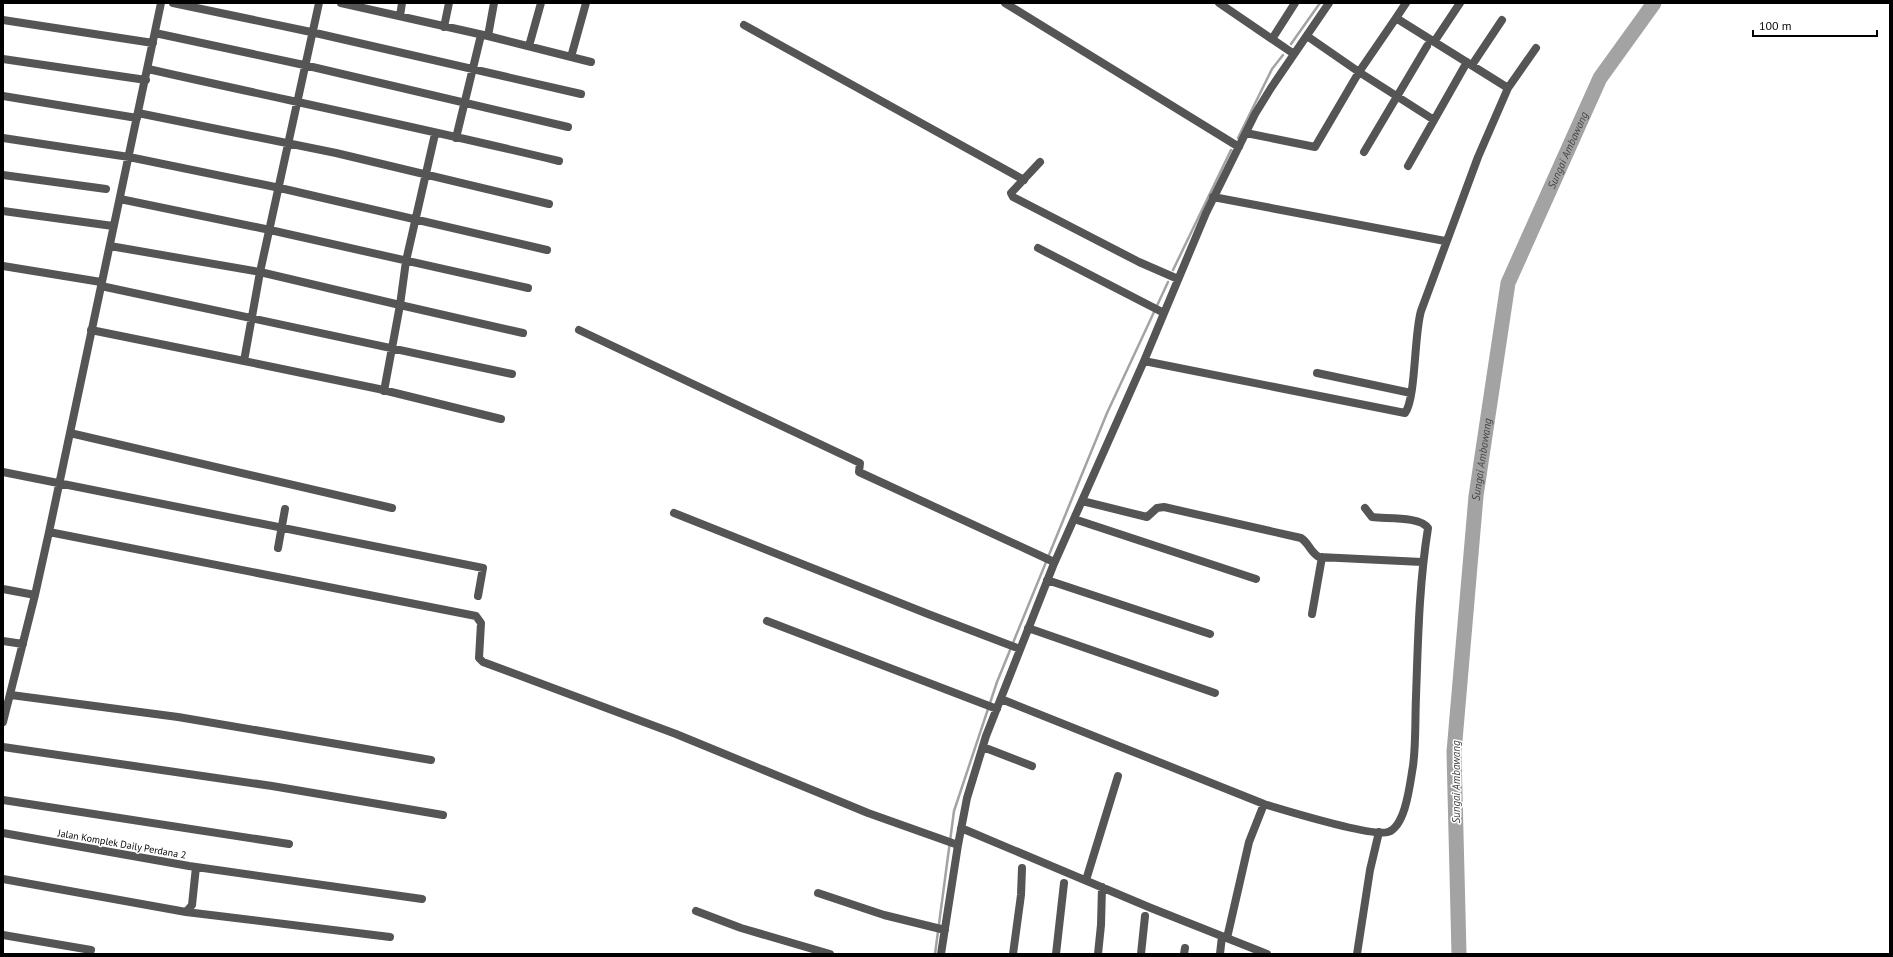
<svg xmlns="http://www.w3.org/2000/svg" width="1893" height="957" font-family="'PT Sans',sans-serif">
<style>
.lines{fill:none;stroke-linecap:round;stroke-linejoin:round}
.stream{stroke:#a3a3a3;stroke-width:2.5}
.river{stroke:#a3a3a3;stroke-width:15}
.minor{stroke:#555;stroke-width:8}
.labels{text-anchor:middle;dominant-baseline:central;stroke-width:3;stroke-linejoin:round;paint-order:stroke}
.street-label{font-size:10px;fill:#000;stroke:#fff}
.water-label{font-size:11px;font-style:italic;fill:#444;stroke:#fff}
</style>
<rect width="100%" height="100%" fill="#fff"/>
<g class="lines">
<path class="stream" d="M1291,44L1320,3
M1238,138L1272,69L1283,55
M1173,270L1231,150
M935,954L954,811L997,682L1107,413L1168,282"/>
<path class="river" id="s1" d="M1459,954L1454,752L1476,496L1508,283L1600,78L1654,3"/>
<path class="minor" d="M173,3L311,32L581,94
M319,3L260,272L244,361L379,389L501,419
M341,3L488,36L591,62
M1005,3L1239,147
M1219,3L1294,54
M1406,3L1396,18L1508,88L1536,48
M400,16L402,3
M3,20L153,43
M744,25L1024,180
M444,27L449,3
M155,33L304,65L568,127
M488,36L494,3
M1307,36L1359,72L1434,120
M1272,39L1295,3
M1434,42L1460,3
M529,46L541,3
M571,57L586,3
M3,59L146,80
M1472,65L1502,20
M148,69C285,100 422,128 559,161
M3,96L137,118
M138,113L336,153L549,204
M1246,133L1315,147L1359,72L1396,18
M435,134L406,261L400,305L523,333
M3,138L129,157L280,188L547,250
M456,138L481,35
M1364,152L1427,46
M1040,162L1011,193L1013,197L1139,262L1178,279
M1408,166L1467,62
M3,175L106,189
M1213,197L1445,241
M120,199L270,230L528,288
M3,211L113,226
M110,246L260,272L400,305L384,391
M1038,248L1164,313
M3,266L101,282
M101,286L512,374
M91,330L244,361
M579,330L860,463L859,472L1054,562
M1144,361L1405,413C1416,399 1414,334 1421,311L1478,157L1508,88
M1317,373L1411,393
M70,433L392,508
M3,472L483,568L478,596
M1082,501L1147,517L1157,508L1164,507L1301,538C1309,543 1310,552 1319,557L1422,562
M674,513L928,614L1020,649
M1074,519L1256,579
M49,532L476,616L481,623L479,658L483,662L676,734L868,813L958,845
M278,548L285,509
M1047,580L1210,634
M3,589L35,595
M1312,614L1322,557
M767,621L997,709
M1028,628L1215,693
M3,641L23,644
M11,695L178,717L431,760
M1001,699L1264,804C1284,810 1372,837 1388,832C1406,826 1410,783 1413,766C1416,744 1415,719 1416,697C1418,640 1419,584 1428,528C1420,516 1386,519 1372,517L1365,508
M3,722L35,595L49,532L161,3
M3,747L272,786L443,815
M983,747L1032,766
M3,800L289,844
M961,828L1151,908L1267,954
M3,833L189,866L422,899
M3,879L186,912L192,905L196,867
M1086,880L1118,776
M818,893L884,915L945,930
M696,911L741,928L830,954
M186,912L390,937
M3,935L91,950
M1227,938L1249,842L1264,804
M941,954L958,845L967,798L986,736L1053,566L1144,361L1206,213L1255,114L1271,88L1329,3
M1013,954L1021,895L1022,868
M1056,954L1064,883
M1098,954L1101,925L1102,887
M1141,954L1145,916
M1184,954L1185,948
M1220,954L1222,936
M1357,954L1370,870L1379,832"/>
</g>
<g class="labels">
<g class="street-label">
<text transform="translate(122 844) rotate(10)">Jalan Komplek Daily Perdana 2</text>
</g>
<g class="water-label">
<text stroke="none"><textPath href="#s1" startOffset="820">Sungai Ambawang</textPath></text>
<text stroke="none"><textPath href="#s1" startOffset="496">Sungai Ambawang</textPath></text>
<text transform="translate(1456 782) rotate(-90)">Sungai Ambawang</text>
</g>
</g>
<rect width="1893" height="957" fill="none" stroke="#000000" stroke-width="8"/>
<path d="M1753 30v6h124v-6" fill="none" stroke="#000000" stroke-width="2"/>
<text x="1759" y="30" font-size="12" fill="#000000" stroke="#ffffff" stroke-width="3" paint-order="stroke">100 m</text>
</svg>
